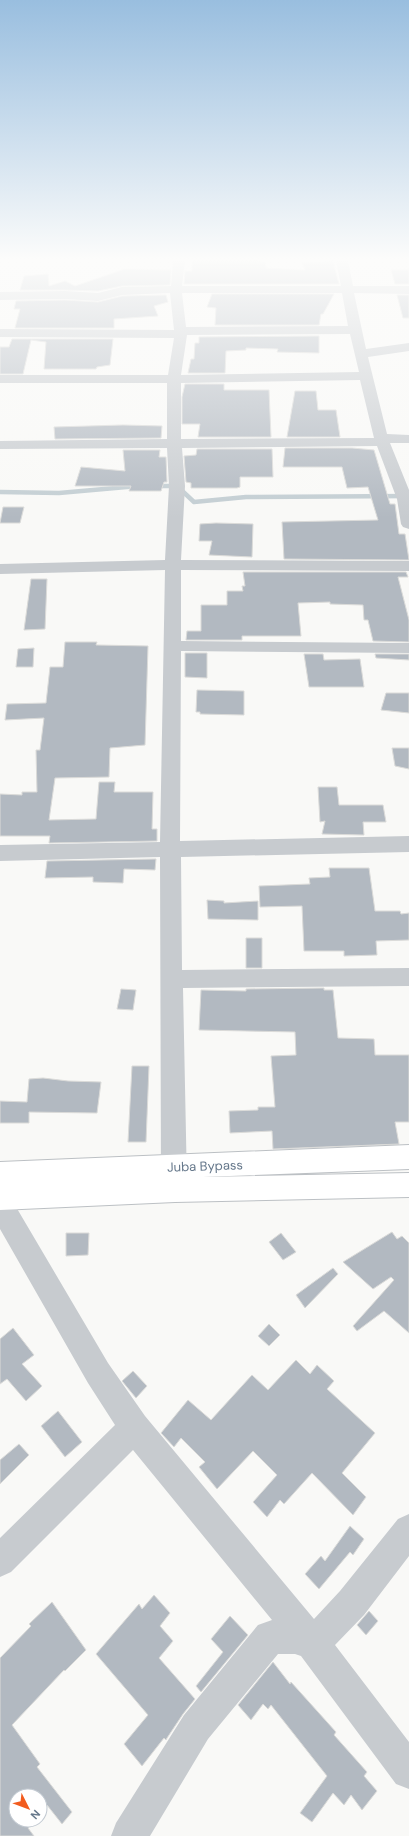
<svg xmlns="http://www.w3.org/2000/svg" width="409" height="1836" font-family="'DM Sans',sans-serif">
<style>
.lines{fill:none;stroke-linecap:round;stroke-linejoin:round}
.stream{stroke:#c2cdd2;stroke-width:4.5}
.building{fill:#b2b9c1;stroke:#dbdbd9}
.major-casing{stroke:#bcc0c4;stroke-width:2}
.minor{fill:#c7cbcf;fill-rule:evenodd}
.major{fill:#fff;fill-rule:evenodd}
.labels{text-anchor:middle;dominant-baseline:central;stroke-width:4;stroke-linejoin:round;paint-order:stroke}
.street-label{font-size:13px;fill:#66788b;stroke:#fff}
</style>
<rect width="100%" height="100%" fill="#f9f9f7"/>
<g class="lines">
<path class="stream" d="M155,486H177L194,502L246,497L409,496
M0,492L59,493L138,486"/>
</g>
<path class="building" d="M192,261H259L265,262L266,268L305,270L302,262L333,261L339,284H184L185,271H192Z
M125,269L171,270L170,285L122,286L98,291L65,290H20L24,276L48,274L49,286L65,281L75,286Z
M391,270H409V284H395Z
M212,294H334L323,314H321L319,325H215L216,308L207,307Z
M166,295L168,302L154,306L158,316L114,319V328H15L20,309H14L16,301L65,300L98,302L122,296Z
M397,295H409V318H403Z
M319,336V353L277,352L278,349L246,348V350L226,351L225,373H188L191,359H194L195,343H199V337Z
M12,339H113L110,365L97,367L96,369H44L46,342L31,340L23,374H0V347H9Z
M185,384H224V390H269L271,437H198L200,424H182V397Z
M295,391H316L318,410H336L340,437H287Z
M123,425L162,426L161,438L55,439L54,427Z
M285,448H352L374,450L390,504H395L399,534H405L409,560L284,559L282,522L378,520L368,487L347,488L342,467H283Z
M197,449H272L273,477H240V487L237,488H191V483L186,482L184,456L196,455Z
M123,450H160L159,457H166L167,482H164L161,491H129L131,486H75L81,467L125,471Z
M3,507H24L20,523H0Z
M216,523L253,524L252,557L209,555L212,541H199L200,524Z
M243,572H406L408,577H398L409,620V642L373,641L368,620H364L363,605L330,604V602L298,603L301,636H242V640H186L187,631H201V605H227V591H243L242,586H245Z
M31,579H47L45,629L24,630Z
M65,642H97L96,645L148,646L145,745L110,748L109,777L55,778L49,820L96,819L99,782H115L114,792H153L152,829H157V841L49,843L50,836H0V794L22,795V792H37L36,750H40L44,718L5,720L7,704L46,703L50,667H63Z
M34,648L33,667H16L18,649Z
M185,653H207V678L185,677Z
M304,654H323L324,660L360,659L364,687H309Z
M375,654H409V660L376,658Z
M197,690L244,691V715L200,714V712H196Z
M386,693H409V713L381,710Z
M392,748H409V769L395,766Z
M318,787H337L339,805H383L386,822H363L364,835L322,834L325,821L320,822Z
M156,859L155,870L124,869L123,883L93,882V877L45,878L47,861Z
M329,868H369L375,911H400L401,914L409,913V940L376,941L377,955L344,956V951H304L302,906L260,907L259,886L310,884L309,878L330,877Z
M207,900L224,901V903L258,901V920L208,919Z
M246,938H262V968H246Z
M324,988V990H333L338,1038L374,1039L375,1055H409V1122H395L399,1144L273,1149L272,1131L230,1133L229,1111L258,1110V1107H275L271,1056L296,1055L295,1032L199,1030L201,990L246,991V989Z
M121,989L136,990L133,1010L117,1009Z
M132,1066H149L146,1142H128Z
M43,1078L68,1081L101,1082L97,1113L29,1112V1123H0V1101L27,1102L29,1079Z
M392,1232L397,1239L402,1236L409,1243V1333L384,1311L357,1331L353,1326L394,1280L391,1277L373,1289L343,1262Z
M66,1233H89L88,1255L66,1256Z
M281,1233L296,1252L283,1260L269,1242Z
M333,1268L338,1274L305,1308L296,1295Z
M269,1324L280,1335L269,1346L258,1336Z
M13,1328L34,1355L22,1364L42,1386L26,1401L7,1379L0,1384V1339Z
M296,1360L310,1374L317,1365L334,1381L327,1389L375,1433L342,1473L366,1497L353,1515L312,1473L284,1504L280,1500L267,1517L253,1502L277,1475L253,1451L217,1489L199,1467L205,1462L181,1438L174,1447L161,1433L188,1400L211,1420L252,1375L268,1390Z
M133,1371L147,1386L136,1398L122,1381Z
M58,1411L82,1442L65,1457L41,1426Z
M19,1444L29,1455L0,1484V1460Z
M350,1526L364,1539L353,1555L350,1552L319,1589L305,1574L321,1556L325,1561Z
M154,1595L170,1613L160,1626L173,1641L159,1658L195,1699L183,1714L167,1738L166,1740L164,1738L142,1766L124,1744L148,1715L96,1654L139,1604L142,1609Z
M52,1602L86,1650L65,1671L64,1670L12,1725L40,1764L37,1767L72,1812L62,1824L47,1805L40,1814V1796H16V1820H35L28,1828L34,1836H0V1658L31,1626L29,1624Z
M369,1611L378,1621L366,1635L357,1625Z
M230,1616L248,1635L201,1692L196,1686L223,1652L211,1639Z
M273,1662L290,1684L291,1682L336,1732L334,1735L367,1772L364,1776L377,1791L362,1810L351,1795L344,1805L333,1793L312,1822L300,1813L327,1776L271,1705L268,1709L263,1704L251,1720L238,1705Z"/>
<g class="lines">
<g class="major-casing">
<path id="major" d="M409,1145V1169L203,1177L409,1173V1197L175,1202L0,1210V1162Z"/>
</g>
<path class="minor" d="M173,261H185L182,286H341L336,261H348L353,286H409V294L354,293L366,349L409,343V351L368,357L387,434L409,435V443H390L409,490V529L403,527L401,524L397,499L377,446L182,448L185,486L181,560L409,561V571L181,570V641L409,643V653L181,651L180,841L409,836V852L181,857L182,970L409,968V986L183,988L187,1184L183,1192L174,1196L165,1192L161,1184L160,857L0,861V845L160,842L165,570L0,574V564L165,560L169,486L167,448L0,449V441L167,439V383H0V375H168L174,338L0,337V329L174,330L170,293L122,295L98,301L65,299L0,300V292L65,291L98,293L122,287L171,286ZM182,293H342L348,326L186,327ZM350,334L359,372L181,375L187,335ZM360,380L374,438L181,439V383Z
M0,1192L9,1195L108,1363L145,1416L314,1619L340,1591L398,1519L409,1514V1556L364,1615L335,1645L409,1742V1789L396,1784L301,1656L295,1654H278L208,1739L150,1836H111L116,1823L184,1715L258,1625L272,1620L133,1450L11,1572L0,1577V1538L115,1425L88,1383L0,1229Z"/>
<use href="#major" class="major"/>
</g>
<linearGradient id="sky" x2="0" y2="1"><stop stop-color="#99bedf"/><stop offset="0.5" stop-color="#fcfcfb"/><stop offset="1" stop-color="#fcfcfb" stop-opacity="0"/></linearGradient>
<rect width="409" height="518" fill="url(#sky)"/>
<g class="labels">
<g class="street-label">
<text transform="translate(205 1166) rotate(-2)">Juba Bypass</text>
</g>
</g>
<g transform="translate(28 1808) rotate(132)"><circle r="19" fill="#ffffff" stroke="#c2c9d1"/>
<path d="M0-3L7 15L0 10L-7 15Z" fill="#f25c1e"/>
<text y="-6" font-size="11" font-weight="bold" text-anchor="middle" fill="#66788b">N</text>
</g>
</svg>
